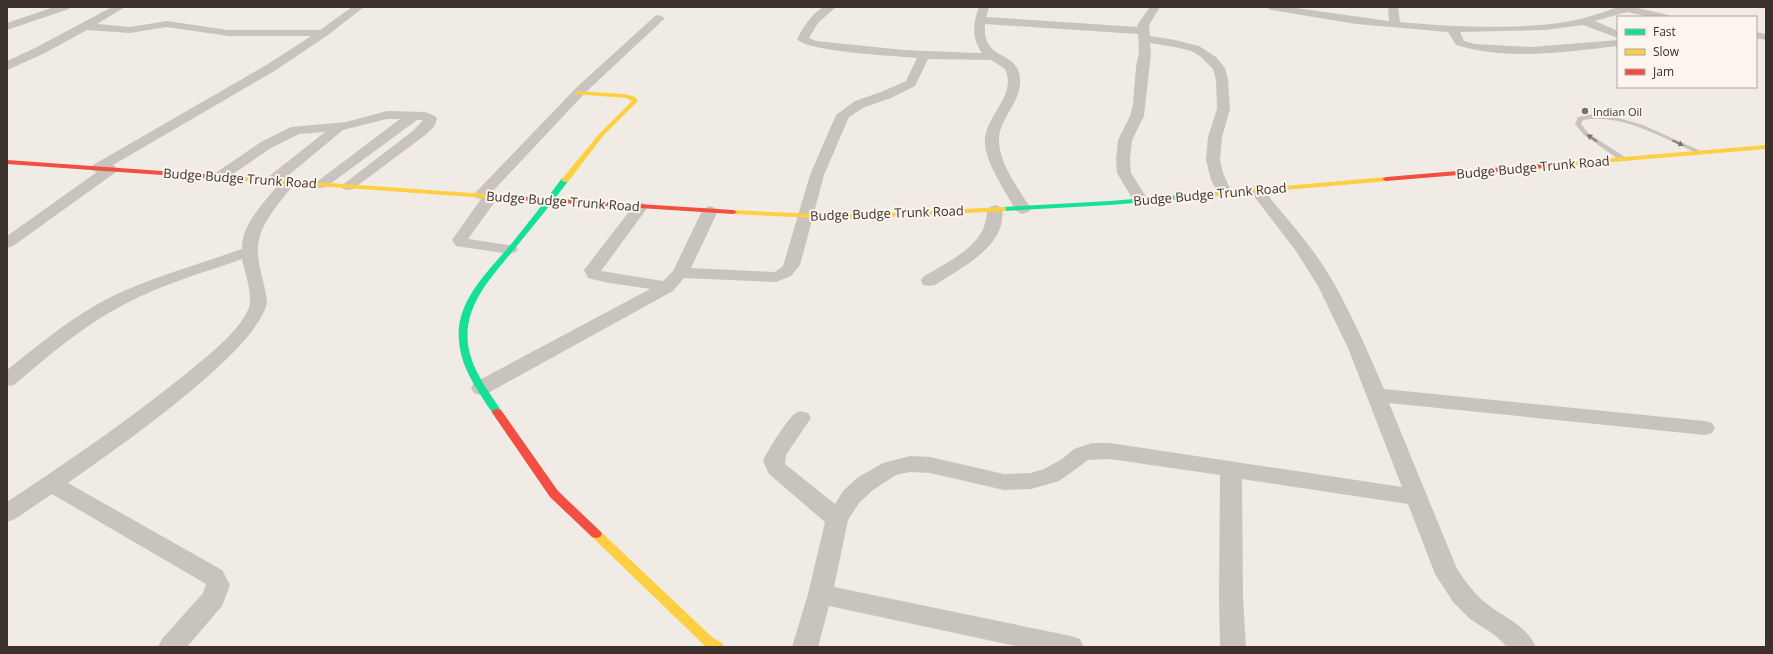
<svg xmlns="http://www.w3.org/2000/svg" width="1773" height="654" font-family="'Open Sans',sans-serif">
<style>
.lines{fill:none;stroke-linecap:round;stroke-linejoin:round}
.lane{fill:#c9c3be;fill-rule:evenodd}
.street{fill:#c9c3be;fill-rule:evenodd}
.fast{fill:#16e098;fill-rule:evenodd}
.slow{fill:#ffcf43;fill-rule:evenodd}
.jam{fill:#f24e42;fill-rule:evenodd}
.oneway{fill:#7b726d}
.poi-dot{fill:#7a716c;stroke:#fbf5ee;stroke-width:1.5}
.labels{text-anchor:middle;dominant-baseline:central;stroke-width:4;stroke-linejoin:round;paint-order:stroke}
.far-poi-label{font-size:11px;fill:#3b302b;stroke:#fbf5ee;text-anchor:start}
.street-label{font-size:13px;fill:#3b302b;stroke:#fbf5ee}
</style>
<rect width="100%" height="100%" fill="#f0ebe5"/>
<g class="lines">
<path class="lane" d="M1593,114L1608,115L1643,125L1703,152L1699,154L1697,153C1662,138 1622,113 1583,120L1581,124L1588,133L1628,159L1624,161H1621L1584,135L1575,124L1578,117Z"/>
<path class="street" d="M54,7H70L69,9L7,30V23Z
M112,7H125L97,24L130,27L167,21L228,30H320L352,7H364L328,35L276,70L113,165L118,169L116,172L13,246L7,248V236L97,172L93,171L91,168L93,165L268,64L311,36H228L167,27L130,33L87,30L43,54L7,70V61L35,48Z
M823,7H836L818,23L809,38L816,41L904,50L976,53H982C971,38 973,23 979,7H989L986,17L1138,27L1137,25L1150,7H1160L1149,25L1150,36L1175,40L1199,46L1216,57L1225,68L1228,80L1230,109L1222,137L1220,160L1223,173L1232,193L1230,196L1225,197L1220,196L1211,180L1206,160L1208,137L1217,109L1216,80L1213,69L1200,56L1191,51L1175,47L1150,43L1151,53L1144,116L1132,140L1130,159L1131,173L1148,200L1145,203L1140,205L1135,203L1117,173L1116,159L1118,140L1130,116L1133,104L1136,67L1139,53L1138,34L985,24C982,60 1013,50 1019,73C1026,99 999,116 999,140C999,164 1019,189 1031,209L1028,212L1023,214L1018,212L1015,209C1005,190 983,160 985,138C988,114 1017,94 1005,69L991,60L928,59L915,86L891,98L865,107L849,117L824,175L800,265L791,276L776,282L684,278L673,291L488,393L481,395L474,393L471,388L474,383L650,289L604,282L588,278L584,270L635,204L640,202L645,204L648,207L601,271L663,281L673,271L702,211L705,208L710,206L715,208L718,211L691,268L775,272L783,266L810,175L836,115L855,101L881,92L906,81L917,58C897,56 807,52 797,39C804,26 811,15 823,7Z
M1266,7H1289L1389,21L1388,7H1398L1400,22C1453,27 1520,30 1571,21C1586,18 1601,13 1615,8V7H1634L1668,15L1670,17H1650L1627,12L1595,21L1618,31V38L1583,25L1545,30L1460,32L1464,41L1475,44L1531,47L1618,40V46C1564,52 1509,61 1456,45L1448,32L1356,24L1271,10Z
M659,15L665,18L663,20L586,92L492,192L496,193L499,196L468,239L516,246L518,249L516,252L510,254L456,246L452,240L481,199L476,198L473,195L476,192L578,86L655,16Z
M1756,32L1766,34V40L1756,38Z
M387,111L425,112L435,116L437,119L434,127L424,136L353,189L348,190L343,189L341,186L414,130L423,120H417L326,187L321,188L316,187L314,184L400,119H387L343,130L284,179H293L295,182C280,204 256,225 258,254C259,271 266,286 267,303C256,353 113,451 68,483L222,570L230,585L222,606L187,647H158L162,639L203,593L206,584L52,494L15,519L7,522V502C69,461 130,419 187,373C208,355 235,336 248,310C254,296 245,274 242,259C203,273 162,284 125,304C84,325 49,355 14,385L7,386V370C41,343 75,314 115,295C156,276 199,264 242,249C241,223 267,200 281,181L272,185L267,184L265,181L267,178L325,132L299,134L271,148L224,180L219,181L214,180L212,177L214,174L261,142L291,127L346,122Z
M1256,186L1261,187C1287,219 1316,250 1336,287C1354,320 1369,354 1384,389L1705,421L1712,423L1715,428L1712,433L1705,435L1389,403L1457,569C1466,582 1475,595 1487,604C1506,619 1525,624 1536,647H1507L1496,636L1470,619L1453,602L1435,574L1408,504L1242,479L1243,598L1246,647H1220L1219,598L1220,475L1110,459L1088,460L1076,469L1059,481L1031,489L1004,490L930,473L910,472L896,475L873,490L859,503L848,520L834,587L1071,636L1080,639L1084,647H1020L829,606L818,647H792L808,594L825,522L769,474L763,461C766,453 789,416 796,413C800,410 804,412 808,413L811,418L786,455L785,464L835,504L843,491L857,478L883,463L910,456L930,457L1004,474L1031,473L1044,469L1062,459L1074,449L1092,443H1110L1402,487L1348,348L1318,286L1296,251L1249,190L1251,187Z
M995,205L1000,207C1003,211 1003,214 1002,219C1000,249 958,270 935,285L929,286L923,285L921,281L923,277C942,265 969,253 981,233C987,224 985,213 990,207Z"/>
<path class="fast" d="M562,178H568L569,180C552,203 534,225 516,247C491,278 458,310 470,354C476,376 490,393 502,412L501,414H493C479,392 461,369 459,341C455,301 488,272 512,243C529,222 546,200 562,178Z
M1216,192H1219V196L1110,205L1003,211L999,209L1003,207L1110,201Z"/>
<path class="slow" d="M577,91L625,94L635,97L638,101L603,136L568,182H565L561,180L599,134L632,101L625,98L575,94L574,93Z
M1766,145V149L1553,167L1549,165L1553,163Z
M201,174L501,195L505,197L501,199L204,178H201Z
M1386,177L1390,179L1389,181L1216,196L1212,194L1216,192Z
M1003,207H1006V211L867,218H815L733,214L729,212L733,210L815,214H867Z
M596,530L600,531L713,638L722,643L724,647L705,646L592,537L590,534L592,531Z"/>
<path class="jam" d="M7,160L204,174L208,176L204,178L7,164Z
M1553,163L1557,165L1556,167L1386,181L1382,179L1386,177Z
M498,195L733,210L737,212L733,214L501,199H498Z
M497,409L501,410L558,491L600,531L602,534L600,537L596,538L592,537L550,497L493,414L492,412L493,410Z"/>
</g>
<defs><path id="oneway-solid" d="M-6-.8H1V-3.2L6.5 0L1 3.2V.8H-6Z"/></defs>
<g class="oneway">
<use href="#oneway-solid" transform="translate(1592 138) rotate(-146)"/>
<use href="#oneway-solid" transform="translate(1678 143) rotate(24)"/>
</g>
<circle class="poi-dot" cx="1585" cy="111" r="4"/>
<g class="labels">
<g class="far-poi-label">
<text x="1593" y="111">Indian Oil</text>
</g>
<g class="street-label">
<text transform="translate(1533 167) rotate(-5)">Budge Budge Trunk Road</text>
<text transform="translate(240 178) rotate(4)">Budge Budge Trunk Road</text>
<text transform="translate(1210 194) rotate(-5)">Budge Budge Trunk Road</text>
<text transform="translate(563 201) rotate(4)">Budge Budge Trunk Road</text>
<text transform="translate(887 213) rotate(-2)">Budge Budge Trunk Road</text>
</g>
</g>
<rect width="1773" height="654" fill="none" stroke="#3b302b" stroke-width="16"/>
<rect x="1617" y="16" width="140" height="72" fill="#fbf5ee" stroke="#aea6a0"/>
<rect x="1625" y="29" width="20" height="6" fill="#16e098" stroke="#aea6a0"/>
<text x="1653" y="36" font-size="12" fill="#3b302b">Fast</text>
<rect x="1625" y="49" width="20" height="6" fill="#ffcf43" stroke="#aea6a0"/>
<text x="1653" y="56" font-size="12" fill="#3b302b">Slow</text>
<rect x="1625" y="69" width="20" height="6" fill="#f24e42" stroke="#aea6a0"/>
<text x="1653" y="76" font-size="12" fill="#3b302b">Jam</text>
</svg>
